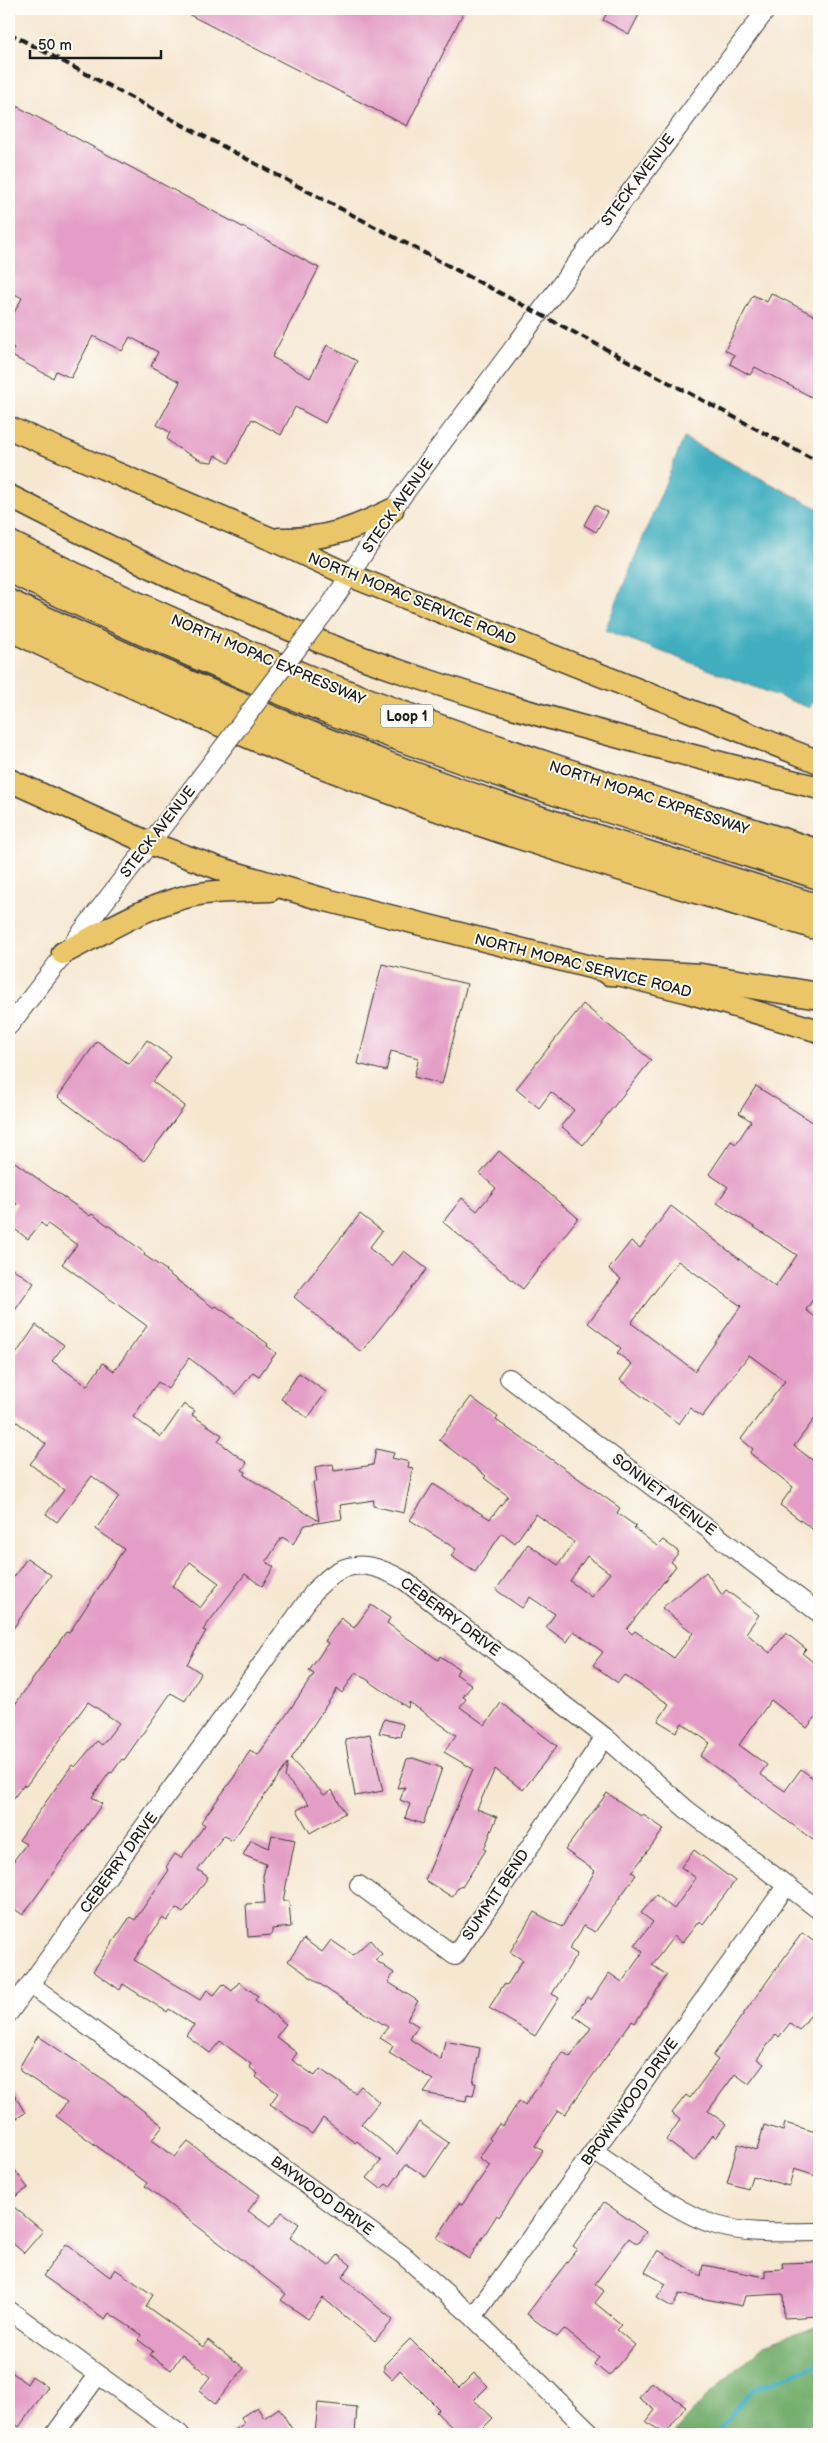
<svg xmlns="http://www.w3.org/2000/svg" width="828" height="2443" font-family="'Balsamiq Sans',sans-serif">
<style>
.forest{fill:#74af6e;stroke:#486645}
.water{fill:#41aebf;stroke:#2e656e}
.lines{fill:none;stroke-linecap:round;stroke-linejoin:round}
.stream{stroke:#41aebf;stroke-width:5}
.building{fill:#e49dc6;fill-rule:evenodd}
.minor-casing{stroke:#3d3a37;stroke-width:20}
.major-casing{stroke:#3d3a37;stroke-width:25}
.highway-casing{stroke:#3d3a37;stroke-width:29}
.minor{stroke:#fff;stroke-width:18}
.major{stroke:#ebc669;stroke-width:22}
.highway{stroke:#ebc669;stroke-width:26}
.rail{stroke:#1c1c1c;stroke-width:4;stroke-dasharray:8 4;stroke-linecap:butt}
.minor-bridge-casing{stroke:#3d3a37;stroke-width:20;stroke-linecap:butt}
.minor-bridge{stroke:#fff;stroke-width:18}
.labels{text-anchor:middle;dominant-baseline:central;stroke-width:4;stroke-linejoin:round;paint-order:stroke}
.shield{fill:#fdfcf7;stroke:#605f5e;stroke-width:1}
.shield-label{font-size:14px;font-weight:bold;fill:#1c1c1c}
.street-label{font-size:15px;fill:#1c1c1c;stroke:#fdfcf7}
</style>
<rect width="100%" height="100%" fill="#fdfcf7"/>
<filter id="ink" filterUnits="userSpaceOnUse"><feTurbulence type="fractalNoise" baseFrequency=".02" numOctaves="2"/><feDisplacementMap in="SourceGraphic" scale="10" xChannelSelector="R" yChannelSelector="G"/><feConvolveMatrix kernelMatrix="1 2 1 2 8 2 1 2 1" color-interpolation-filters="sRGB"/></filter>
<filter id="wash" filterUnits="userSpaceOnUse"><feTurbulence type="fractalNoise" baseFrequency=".0096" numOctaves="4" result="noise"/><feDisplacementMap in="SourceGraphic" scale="20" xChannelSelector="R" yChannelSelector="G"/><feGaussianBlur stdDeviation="1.12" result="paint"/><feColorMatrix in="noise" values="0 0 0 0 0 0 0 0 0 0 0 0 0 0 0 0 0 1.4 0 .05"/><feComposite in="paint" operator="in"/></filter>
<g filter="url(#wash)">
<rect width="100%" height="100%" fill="#f6e7d1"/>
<path class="forest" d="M819,2326V2428L767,2431L762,2434H673L707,2396L764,2345Z"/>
<path class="water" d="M684,438L819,509V686L810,708L605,630Z"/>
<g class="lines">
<path class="stream" d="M716,2434L752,2390L819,2364"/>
</g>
<g id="blocks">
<path class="building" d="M178,9H465L407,126Z
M609,9H642L629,34L603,20Z
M9,102L319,268L272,357L310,378L327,345L357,361L325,423L295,407L281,435L252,419L229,463L215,455L212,462L202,461L176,447L167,439L170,432L157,425L180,382L151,366L158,352L130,337L122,351L93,336L71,378L56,371L53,378L10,355L14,348L9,346V322L22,298L9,291Z
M771,293L819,318V401L755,367L750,375L730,364L734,355L725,350L753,295L767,302Z
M595,505L607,512L596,532L584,525Z
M382,964L467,984L442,1084L414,1077L419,1058L391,1051L386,1071L358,1064Z
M583,1004L651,1060L583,1145L561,1126L574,1110L551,1092L539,1108L516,1089Z
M147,1040L171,1057L153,1082L185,1106L144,1161L58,1097L97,1041L129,1064Z
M756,1086L819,1126V1290L806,1310L819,1320V1413L794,1446L819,1465V1534L780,1505L793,1487L750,1453L753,1449L741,1439L785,1381L749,1355L702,1417L690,1408L679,1424L620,1380L632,1364L617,1353L621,1348L588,1323L621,1279L609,1269L631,1241L640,1248L671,1206L775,1287L797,1255L717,1203L728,1187L709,1174L731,1141L736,1144L751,1121L739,1113ZM678,1261L741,1306L695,1371L631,1323Z
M499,1151L578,1218L523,1289L443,1222L462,1198L477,1211L496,1188L480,1174Z
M9,1158L90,1216L92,1214L120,1234L145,1253L144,1255L166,1270L165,1271L214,1308L216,1306L225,1312L268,1344L267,1346L276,1353L259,1376L253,1372L236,1394L189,1358L168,1389L158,1382L133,1417L161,1437L184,1404L195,1411L192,1415L222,1435L218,1441L247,1463L242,1470L246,1472L244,1475L319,1521L313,1482H317L315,1467L333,1464L334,1471L373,1465L376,1449L394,1453L392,1458L409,1462L408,1467L413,1468L404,1513L373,1506L374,1500L340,1505L342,1519L305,1525L293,1544L282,1537L266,1562L274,1567L262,1586L245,1574L203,1630L206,1631L187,1664L201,1673L185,1701L171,1693L124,1760L122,1759L112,1773L110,1772L92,1797L102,1804L23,1915L9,1905V1867L26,1844L19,1840L72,1765L75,1767L97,1741L102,1745L119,1723L88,1702L26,1786L23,1785L9,1805V1713L66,1632L69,1633L124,1549L96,1529L119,1496L92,1476L57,1522L46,1514L64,1490L30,1464L46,1444L9,1416V1364L36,1325L64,1345L52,1361L87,1386L103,1363L114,1371L147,1326L62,1264L77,1245L48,1224L46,1227L41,1223L28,1239L9,1225V1216L17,1204L9,1198ZM190,1562L219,1583L200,1608L172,1586Z
M360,1214L382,1231L369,1248L392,1266L404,1251L427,1269L361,1352L294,1297Z
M9,1266L34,1283L9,1319Z
M299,1373L326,1392L308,1418L281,1399Z
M471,1397L498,1417L496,1420L620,1508L617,1513L636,1526L634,1528L657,1546L663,1540L679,1552L671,1562L676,1566L627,1629L632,1634L635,1631L674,1658L693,1633L662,1608L706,1572L722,1595L726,1590L759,1615L746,1633L770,1653L786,1633L806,1649L802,1653L819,1667V1713L807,1728L771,1700L739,1745L767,1765L760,1774L785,1791L801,1769L819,1783V1832L813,1840L700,1756L710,1743L682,1723L676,1732L658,1721L669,1704L624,1675L618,1683L593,1665L603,1652L574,1631L567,1642L546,1627L555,1614L530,1597L522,1608L496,1590L528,1544L558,1565L574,1542L536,1514L515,1543L502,1533L475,1572L451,1556L456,1549L410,1520L433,1484L490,1519L508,1496L484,1478L486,1476L439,1440ZM587,1556L610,1573L591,1597L570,1581Z
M27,1558L51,1575L9,1634V1584Z
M371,1605L390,1618L387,1623L414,1643L438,1660L440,1656L459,1669L456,1674L472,1685L463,1697L466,1699L460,1707L485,1725L501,1703L557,1746L523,1790L495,1769L477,1809L497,1817L484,1849L486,1850L462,1887L459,1886L452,1897L425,1880L473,1769L444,1752L456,1735L409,1702L408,1708L356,1672L342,1693L337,1689L291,1759L324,1795L332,1790L345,1813L310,1833L297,1810L309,1804L285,1777L288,1763L232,1841L224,1835L198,1870L208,1877L183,1913L176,1908L167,1921L162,1918L134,1960L200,2000L207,1990L214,1995L223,1984L232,1991L239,1982L258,1996L255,2000L286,2024L276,2037L297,2053L292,2060L315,2076L320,2069L355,2093L361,2086L379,2102L361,2124L397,2154L419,2122L449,2143L426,2177L406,2164L390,2187L386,2184L381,2189L367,2178L381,2161L357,2141L355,2143L323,2118L312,2134L270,2104L278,2093L256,2077L258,2074L249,2067L251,2064L220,2041L210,2053L186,2035L194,2025L169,2009L167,2012L123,1984L120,1990L93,1971L130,1917L135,1920L169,1870L166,1867L175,1854L181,1858L205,1825L201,1822L234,1777L250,1750L258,1755L278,1727L314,1674L309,1671L328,1643L325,1641L341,1618L354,1628Z
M384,1719L403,1724L400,1737L379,1733Z
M370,1734L383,1791L355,1796L345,1739Z
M413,1758L442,1768L423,1824L405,1818L410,1804L400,1800L405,1787L397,1788L407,1759Z
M607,1793L641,1816L642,1814L664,1829L632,1872L636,1875L595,1932L584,1926L569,1949L577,1954L552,1994L559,1998L535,2036L489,2008L504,1984L507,1985L523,1960L510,1952L534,1912L562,1927L595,1871L565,1850Z
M272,1835L295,1840L283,1901H289L291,1927L272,1929V1935L248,1937L246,1904L265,1903L263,1876L266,1864L243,1855L251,1840L269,1848Z
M694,1850L735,1881L703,1924L699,1921L682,1943L674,1936L652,1965L667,1975L635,2023L632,2021L565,2114L558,2110L535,2146L543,2151L499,2217L497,2215L469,2259L437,2238L459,2203L462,2205L490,2165L479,2158L491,2140L489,2138L499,2124L503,2126L519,2101L525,2105L563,2052L570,2057L591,2028L574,2016L587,1997L591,2000L609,1973L622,1982L643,1952L635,1945L653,1922L641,1913L656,1895L674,1909L696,1878L681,1867Z
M802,1933L819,1945V2016L813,2012L799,2030L790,2023L779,2037L776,2034L757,2059L764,2064L749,2084L735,2074L708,2111L726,2124L716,2138L713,2135L694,2161L666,2140L680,2120L672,2113L686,2095L690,2098L718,2060L713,2056Z
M304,1939L322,1952L331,1940L353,1955L370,1940L382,1954L375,1960L394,1973L388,1982L418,2001L407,2019L418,2026L410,2039L441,2060L445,2041L480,2048L473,2083H476L473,2096L467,2095L466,2101L424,2093L433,2080L389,2053L393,2046L380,2038L388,2027L331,1992L288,1961Z
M38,2036L100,2077L163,2126L152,2140L175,2157L188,2142L260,2195L248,2211L270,2227L282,2212L299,2224L290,2238L329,2266L338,2255L351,2265L342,2277L393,2320L375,2341L323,2298L308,2319L281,2300L286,2294L145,2186L147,2183L56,2116L67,2102L20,2071V2066Z
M9,2085L25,2113L9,2123Z
M785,2123L819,2133V2177L794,2169L789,2186L752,2176L748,2189L727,2183L738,2144L757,2150L764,2125L783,2131Z
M9,2162L28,2188L9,2201Z
M604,2202L646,2232L637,2244L629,2238L595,2284L604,2291L595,2303L622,2325L617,2330L635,2345L609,2376L594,2364L599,2357L564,2329L557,2337L527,2314L577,2249L573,2246Z
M9,2203L43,2231L24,2253L9,2240Z
M66,2244L110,2277L115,2269L153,2295L146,2306L203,2347L208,2340L244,2368L215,2404L199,2391L210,2377L182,2354L171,2370L150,2355L153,2351L138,2340L142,2335L109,2313L105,2319L43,2276Z
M658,2250L701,2276L703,2265L765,2277V2270L783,2269L782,2263L818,2262L819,2316L784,2318L783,2294L745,2296L742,2306L679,2294L672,2307L657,2298L666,2284L645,2272Z
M410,2339L459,2388L474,2373L488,2386L474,2400L493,2418L477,2434H459L436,2412L439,2409L400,2370L392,2379L384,2371V2365Z
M9,2370L27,2384L32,2376L48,2387L19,2427L9,2419Z
M651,2382L686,2406L666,2434L646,2422L655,2410L639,2398Z
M318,2403L357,2407L355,2434H315Z
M257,2407L264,2418L279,2408L295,2434H228L244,2424L241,2417Z"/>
</g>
</g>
<g filter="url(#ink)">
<use href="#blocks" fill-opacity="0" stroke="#3d3a37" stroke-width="1"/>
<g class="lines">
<g class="minor-casing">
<path id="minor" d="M331,604L392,510L767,9
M9,1026L187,795
M509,1378L819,1613
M359,1885L455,1956L605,1737
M31,1985L403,2255L473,2317L592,2434
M9,2013L316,1589C323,1583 330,1575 338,1571C362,1559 384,1569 405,1581L605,1737L686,1809L819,1910
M594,2151C630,2175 675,2213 716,2225C749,2235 785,2232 819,2232
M9,2310L180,2434
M473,2317L787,1885
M55,2434L98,2375"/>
</g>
<g class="major-casing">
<path id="major" d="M9,428L271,539L349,575L819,762
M9,496C138,562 267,626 405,673C540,719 681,753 819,788
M279,539C325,540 351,530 392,510
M9,780L149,843L218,868L322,899L685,991L819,1031
M63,953C103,933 145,906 189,896C216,890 242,891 270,890"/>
</g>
<g class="highway-casing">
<path id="highway" d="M9,544C127,603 249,657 372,703C519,759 670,805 819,853
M9,569C142,634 278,693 417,744C550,793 685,833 819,876
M9,603C139,664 271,721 405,772C541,823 681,864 819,908
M9,627C164,702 324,770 487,825C596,862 709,893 819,927
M610,972L701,977L819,996"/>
</g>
<use href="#minor" class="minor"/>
<use href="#major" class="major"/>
<use href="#highway" class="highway"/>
<path class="rail" d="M9,33L819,462"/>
<g class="minor-bridge-casing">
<path id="minor-bridge" d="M187,795L331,604"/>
</g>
<use href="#minor-bridge" class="minor-bridge"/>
</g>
</g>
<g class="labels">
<rect class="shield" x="381" y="704.5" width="52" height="23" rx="4"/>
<g class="shield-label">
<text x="407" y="716">Loop 1</text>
</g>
<g class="street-label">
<text transform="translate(638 180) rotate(-53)">STECK AVENUE</text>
<text transform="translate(398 506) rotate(-55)">STECK AVENUE</text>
<text transform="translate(412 599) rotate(22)">NORTH MOPAC SERVICE ROAD</text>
<text transform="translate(268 660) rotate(23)">NORTH MOPAC EXPRESSWAY</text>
<text transform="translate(649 798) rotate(18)">NORTH MOPAC EXPRESSWAY</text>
<text transform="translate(158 832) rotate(-52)">STECK AVENUE</text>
<text transform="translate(583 966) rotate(14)">NORTH MOPAC SERVICE ROAD</text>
<text transform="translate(664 1495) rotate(37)">SONNET AVENUE</text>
<text transform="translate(450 1617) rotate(37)">CEBERRY DRIVE</text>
<text transform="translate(119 1863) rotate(-54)">CEBERRY DRIVE</text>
<text transform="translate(496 1895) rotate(-56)">SUMMIT BEND</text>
<text transform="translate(630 2102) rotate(-54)">BROWNWOOD DRIVE</text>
<text transform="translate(322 2196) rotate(36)">BAYWOOD DRIVE</text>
</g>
</g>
<rect width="828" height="2443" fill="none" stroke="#fdfcf7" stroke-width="30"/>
<path d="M30 50v8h131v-8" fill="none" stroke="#1c1c1c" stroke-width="2.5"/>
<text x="38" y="50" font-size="15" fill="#1c1c1c" stroke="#fdfcf7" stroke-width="4" paint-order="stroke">50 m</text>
</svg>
